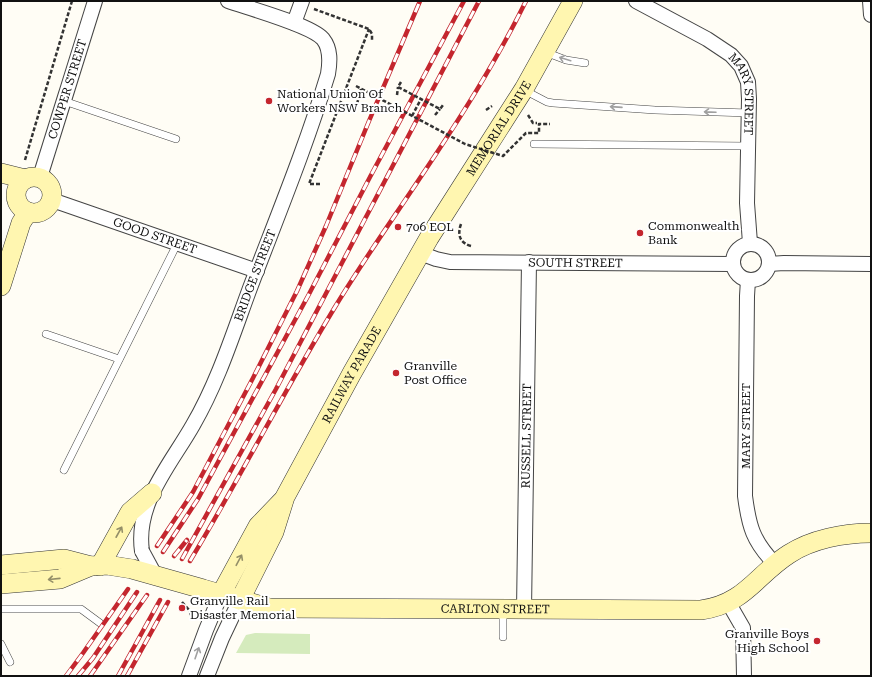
<svg xmlns="http://www.w3.org/2000/svg" width="872" height="677" font-family="'Roboto Serif',serif">
<rect width="100%" height="100%" fill="#fffdf5"/>
<polygon fill="#d5ebbd" points="255,633 310,634 310,654 236,653 246,635"/>
<g fill="none" stroke-linecap="round" stroke-linejoin="round">
<defs>
<g id="lane">
<polyline points="545,52 566,60 585,63"/>
<polyline points="524,90 547,102 553,103 655,110 749,113"/>
<polyline points="64,101 176,139"/>
<polyline points="534,144 748,146"/>
<polyline points="46,334 119,359"/>
<polyline points="64,470 177,244"/>
<polyline points="1,609 81,609 100,623"/>
<polyline points="503,637 503,610"/>
<polyline points="1,644 10,662"/>
</g>
<g id="street">
<path id="s1" d="M636,1L707,39L731,55L741,66L748,82L749,99L747,203L750,243"/>
<polyline points="870,1 871,15"/>
<polyline points="294,23 302,1"/>
<path id="s2" d="M40,177L95,1"/>
<path id="s3" d="M52,200L257,271"/>
<circle cx="751" cy="262" r="18"/>
<path id="s4" d="M420,253L436,259L450,262L733,264"/>
<polyline points="769,264 784,263 871,264"/>
<path d="M748,280L747,296L745,496C749,527 753,541 775,564"/>
<path id="s5" d="M142,551C135,503 171,464 193,425C218,382 233,334 250,288C277,217 306,147 328,74C330,62 331,49 323,39C311,25 248,8 228,1"/>
<polyline points="728,602 743,628 744,676"/>
<path id="s6" d="M524,610L529,262"/>
<polyline points="189,676 206,630 221,594"/>
<polyline points="207,676 222,638 240,600"/>
</g>
<g id="secondary">
<polyline points="1,173 25,179"/>
<circle cx="34" cy="195" r="18"/>
<polyline points="1,286 21,223 28,212"/>
<polyline points="1,565 64,559 91,566"/>
<polyline points="100,566 130,512 152,493"/>
<polyline points="1,584 60,579 91,566 107,565 132,569"/>
<path id="s7" d="M203,589L269,608L701,610C745,604 756,575 789,554C812,539 844,533 871,533"/>
<polyline points="221,594 258,526 282,501"/>
<path id="s8" d="M240,600L274,532L285,497L352,373L429,238L524,89L573,1"/>
</g>
</defs>
<use href="#lane" stroke="#444" stroke-width="8"/>
<use href="#street" stroke="#444" stroke-width="16"/>
<use href="#secondary" stroke="#333" stroke-width="20"/>
<g stroke="#333" stroke-width="2.5" stroke-dasharray="4 2" stroke-linecap="butt">
<polyline points="314,9 369,29 372,34 372,41"/>
<polyline points="397,95 398,87"/>
<polyline points="357,104 361,89"/>
<polyline points="486,110 492,106"/>
<polyline points="435,115 440,109"/>
<polyline points="528,115 533,123 537,123"/>
<polyline points="412,116 421,99"/>
<polyline points="25,160 72,1"/>
<polyline points="320,184 309,184 369,29"/>
<path d="M461,224C457,235 460,243 471,246"/>
<polyline points="190,611 192,622"/>
</g>
<use href="#lane" stroke="#fff" stroke-width="7"/>
<use href="#street" stroke="#fff" stroke-width="14"/>
<use href="#secondary" stroke="#fff6b0" stroke-width="19"/>
<defs>
<g id="rail">
<polyline points="157,546 193,492 253,378 297,291 326,226 369,121 420,1"/>
<polyline points="163,552 198,499 308,296 370,177 464,1"/>
<polyline points="174,556 187,540"/>
<polyline points="182,559 276,389 479,1"/>
<path d="M190,561C240,478 284,391 335,307C361,264 390,223 418,181C457,123 495,64 526,1"/>
<polyline points="66,676 83,653 128,589"/>
<polyline points="78,676 93,658 137,592"/>
<polyline points="90,676 147,595"/>
<polyline points="118,676 160,600"/>
<polyline points="127,676 168,602"/>
</g>
</defs>
<use href="#rail" stroke="#c4262e" stroke-width="4.5"/>
<use href="#rail" stroke="#fff" stroke-width="3" stroke-dasharray="9" stroke-linecap="butt"/>
<defs>
<polyline id="street-bridge" points="142,551 155,575"/>
<polyline id="secondary-bridge" points="132,569 203,589"/>
</defs>
<use href="#street-bridge" stroke="#444" stroke-width="16" stroke-linecap="butt"/>
<use href="#secondary-bridge" stroke="#333" stroke-width="20" stroke-linecap="butt"/>
<g stroke="#333" stroke-width="2.5" stroke-dasharray="4 2" stroke-linecap="butt">
<polyline points="401,82 398,87 440,109 443,105"/>
<polyline points="356,86 465,144 503,156 526,133 539,133 539,124 550,124"/>
<polyline points="182,602 190,611"/>
</g>
<use href="#street-bridge" stroke="#fff" stroke-width="14"/>
<use href="#secondary-bridge" stroke="#fff6b0" stroke-width="19"/>
</g>
<defs><path id="oneway-shaft" d="M-6 0H5M1.5-3L5.5 0L1.5 3" fill="none" stroke-width="1.6" stroke-linecap="round" stroke-linejoin="round"/></defs>
<g stroke="#a0a0a0">
<use href="#oneway-shaft" transform="translate(565 59) rotate(-163)"/>
<use href="#oneway-shaft" transform="translate(616 107) rotate(-176)"/>
<use href="#oneway-shaft" transform="translate(710 112) rotate(-178)"/>
<use href="#oneway-shaft" transform="translate(197 653) rotate(-71)"/>
</g>
<g stroke="#948f68">
<use href="#oneway-shaft" transform="translate(119 532) rotate(-61)"/>
<use href="#oneway-shaft" transform="translate(239 560) rotate(-62)"/>
<use href="#oneway-shaft" transform="translate(54 579) rotate(174)"/>
</g>
<g fill="#c4262e" stroke="#fff" stroke-width="1.5">
<circle cx="269" cy="101" r="4"/>
<circle cx="398" cy="227" r="4"/>
<circle cx="640" cy="233" r="4"/>
<circle cx="396" cy="373" r="4"/>
<circle cx="182" cy="608" r="4"/>
<circle cx="817" cy="641" r="4"/>
</g>
<g text-anchor="middle" stroke-width="4" stroke-linejoin="round" paint-order="stroke">
<g font-size="12" fill="#111" stroke="#fff">
<text dy="4" stroke="none"><textPath href="#s2" startOffset="92">COWPER STREET</textPath></text>
<text dy="4" stroke="none"><textPath href="#s1" startOffset="152">MARY STREET</textPath></text>
<text dy="4" stroke="none"><textPath href="#s8" startOffset="539">MEMORIAL DRIVE</textPath></text>
<text dy="4" stroke="none"><textPath href="#s3" startOffset="109">GOOD STREET</textPath></text>
<text dy="4" stroke="none"><textPath href="#s4" startOffset="157">SOUTH STREET</textPath></text>
<text dy="4" stroke="none"><textPath href="#s5" startOffset="301">BRIDGE STREET</textPath></text>
<text dy="4" stroke="none"><textPath href="#s8" startOffset="252">RAILWAY PARADE</textPath></text>
<text transform="translate(746 426) rotate(-90)" y="4">MARY STREET</text>
<text dy="4" stroke="none"><textPath href="#s6" startOffset="174">RUSSELL STREET</textPath></text>
<text dy="4" stroke="none"><textPath href="#s7" startOffset="295">CARLTON STREET</textPath></text>
</g>
<g font-size="12" fill="#111" stroke="#fff" text-anchor="start">
<text x="277" y="98">National Union Of<tspan x="277" dy="14">Workers NSW Branch</tspan></text>
<text x="648" y="230">Commonwealth<tspan x="648" dy="14">Bank</tspan></text>
<text x="406" y="231">706 EOL</text>
<text x="404" y="370">Granville<tspan x="404" dy="14">Post Office</tspan></text>
<text x="190" y="605">Granville Rail<tspan x="190" dy="14">Disaster Memorial</tspan></text>
<text x="809" y="638" text-anchor="end">Granville Boys<tspan x="809" dy="14">High School</tspan></text>
</g>
</g>
<rect width="872" height="677" fill="none" stroke="#111111" stroke-width="4"/>
</svg>
